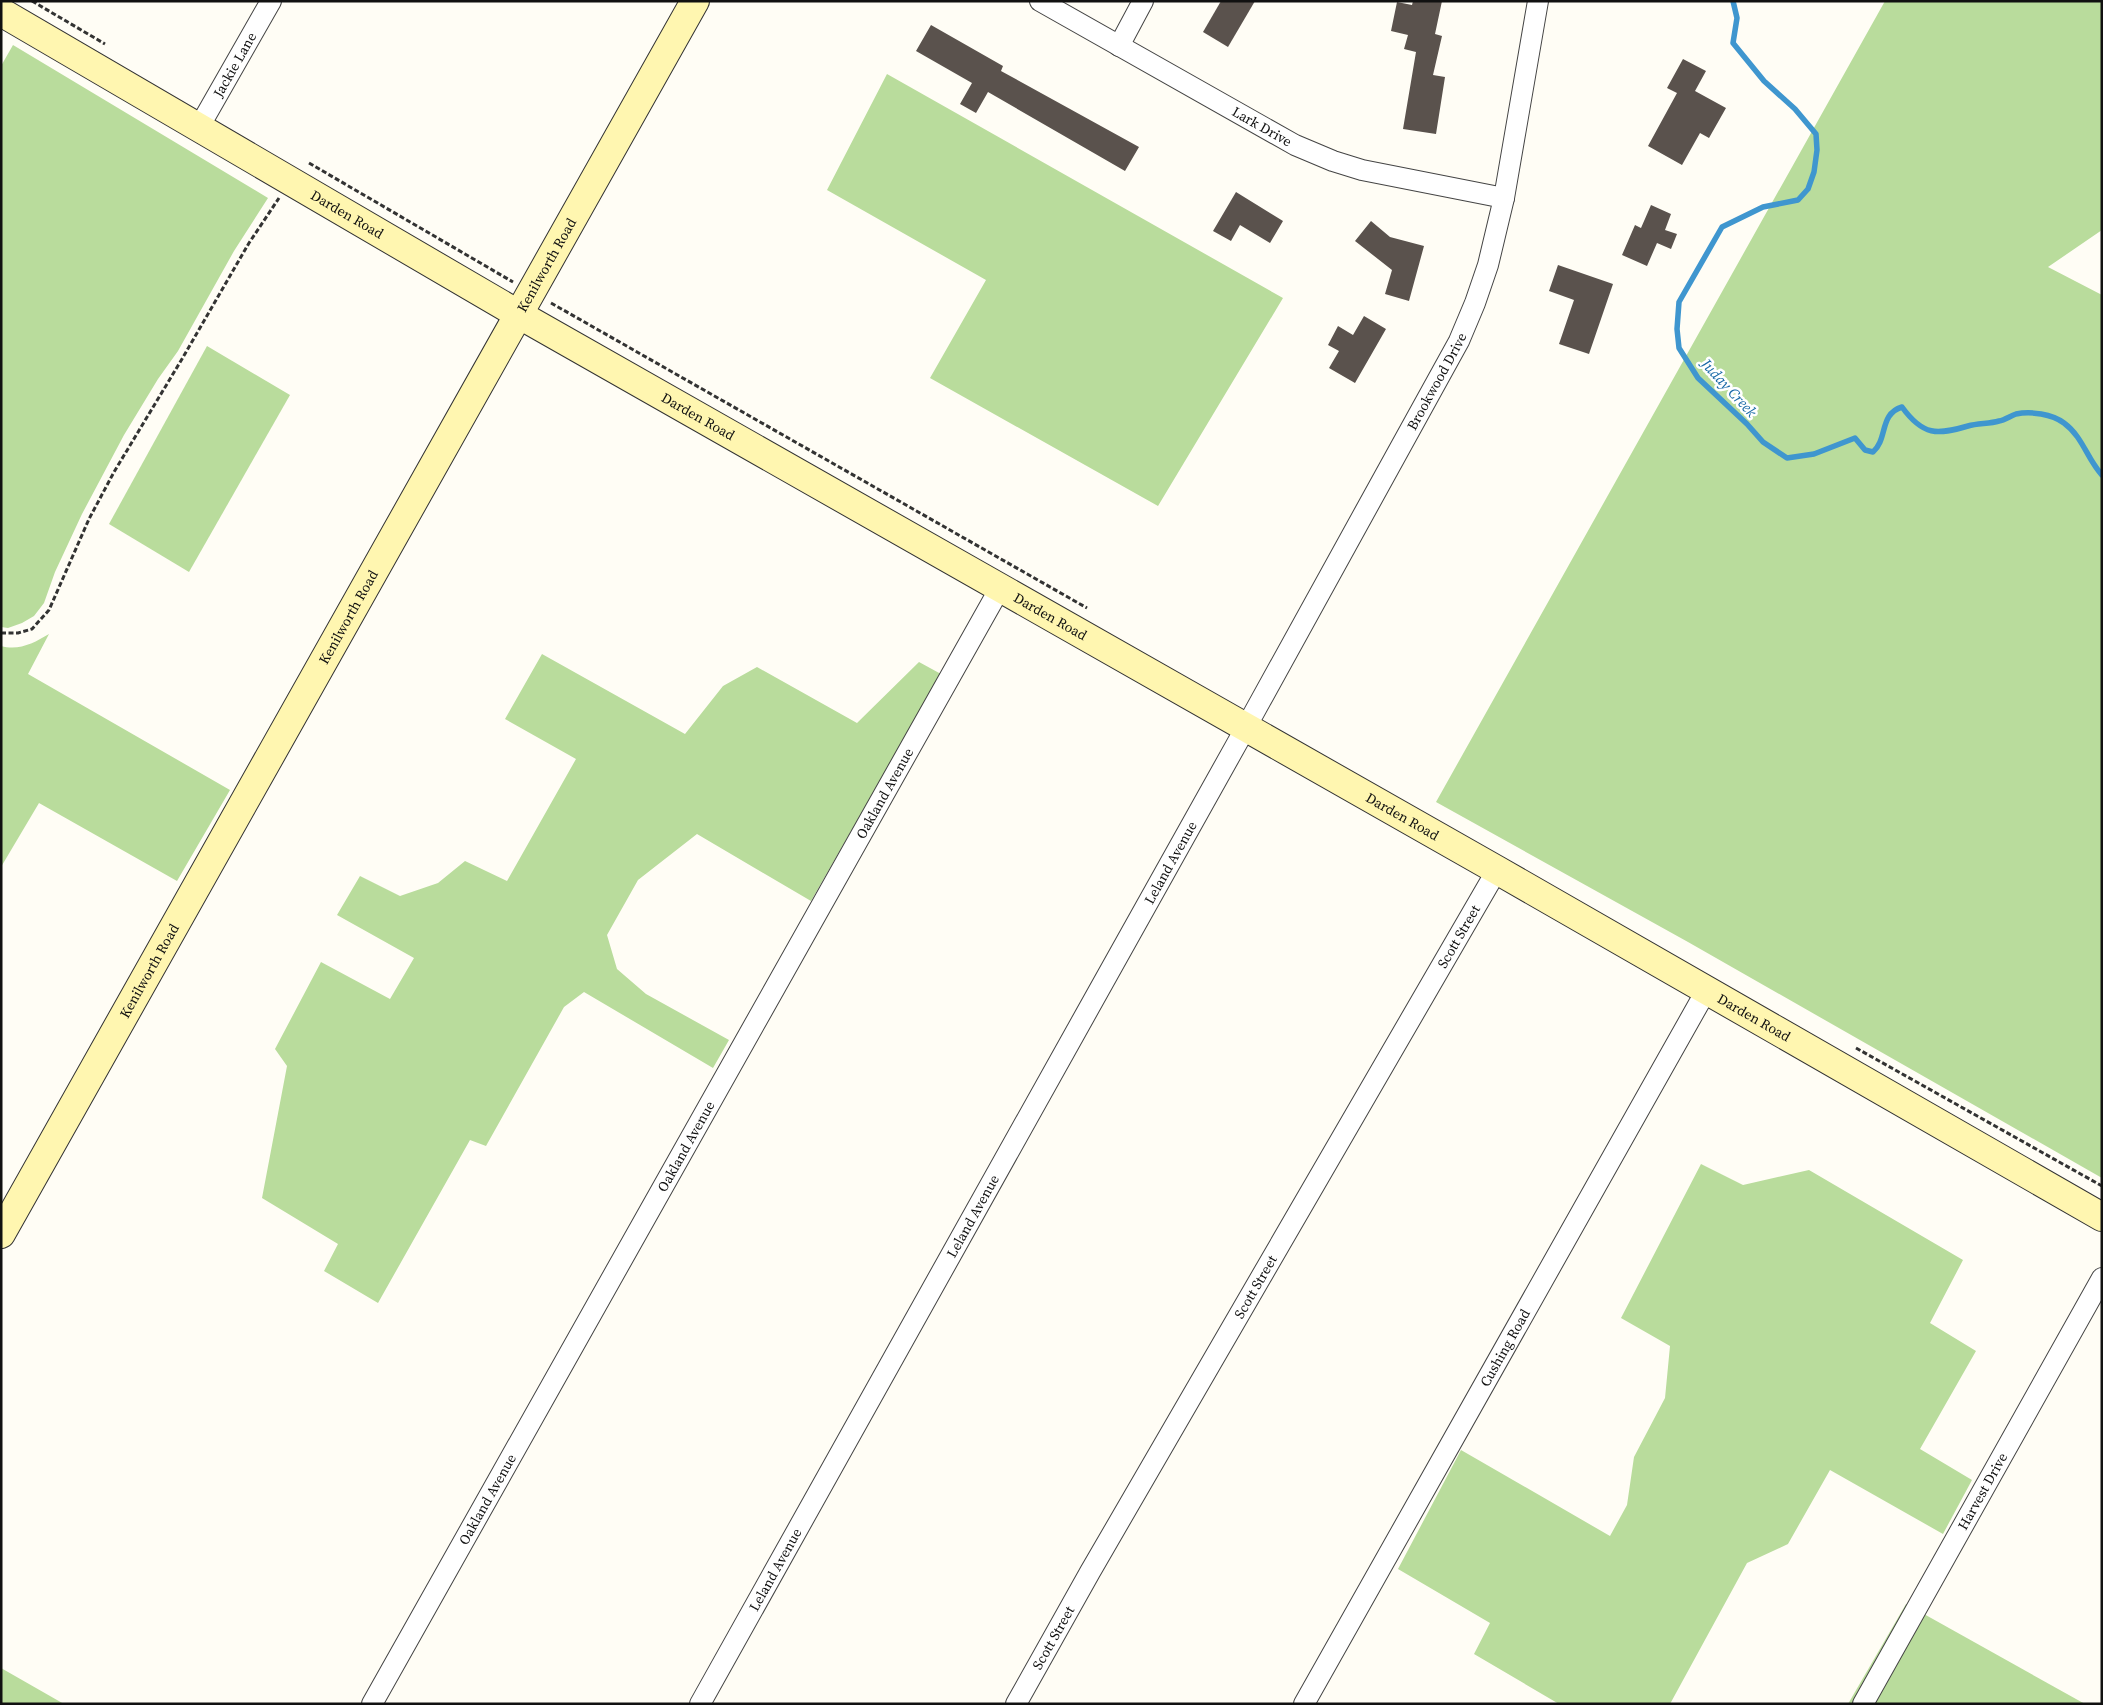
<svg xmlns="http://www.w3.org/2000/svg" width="2103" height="1705" font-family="'Source Serif 4',serif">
<rect width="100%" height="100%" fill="#fffdf5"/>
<g fill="#b9dc9c">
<polygon points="1885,1 2102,1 2102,230 2048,267 2102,295 2102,1178 1688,942 1436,802"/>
<polygon points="13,45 268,198 234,251 178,351 158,379 124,435 82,514 55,572 44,603 34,616 22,623 8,628 1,627 1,66"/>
<polygon points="887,74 1283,298 1158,506 930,378 986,280 827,190"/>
<polygon points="207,346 290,395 189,572 109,524"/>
<path d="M49,634L28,674L230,790L177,881L39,803L1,867V646C19,651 34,643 49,634Z"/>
<polygon points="542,654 685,734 723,686 757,667 857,723 919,662 941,674 811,901 697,834 638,880 607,935 617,969 646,994 729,1040 713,1068 584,992 564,1007 486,1146 470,1140 378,1303 324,1271 338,1244 262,1198 287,1066 275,1049 321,962 390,999 414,958 337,915 360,876 400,896 438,883 465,861 507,881 576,759 505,719"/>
<polygon points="1701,1164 1743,1185 1809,1170 1963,1260 1930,1323 1976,1351 1920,1449 1972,1480 1943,1534 1830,1470 1788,1544 1747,1563 1670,1704 1559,1704 1474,1654 1490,1623 1398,1569 1461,1450 1610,1536 1627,1505 1634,1457 1665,1398 1670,1346 1621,1318"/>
<polygon points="1906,1604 2085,1704 1848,1704"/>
<polygon points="1,1668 64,1704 1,1704"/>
</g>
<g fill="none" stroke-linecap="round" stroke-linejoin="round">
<path stroke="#3f96cf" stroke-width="5.5" d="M1733,1L1737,18L1733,43L1764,81L1795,109L1816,134L1817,150L1814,172L1808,189L1798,200L1763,207L1722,227L1679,302L1677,329L1679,348L1698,378L1747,424L1763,442L1787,458L1814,454L1855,438L1865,450L1873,452C1888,439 1879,414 1902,407C1923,436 1937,435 1968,426C1978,423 1989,424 1999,421C2005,420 2010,416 2016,414C2031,411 2052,414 2064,423C2083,437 2087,459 2102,475"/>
</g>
<g fill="#5a524d">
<polygon points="1221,1 1255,1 1228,47 1203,32"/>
<polygon points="1413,1 1442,1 1435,34 1442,36 1433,75 1445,77 1436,134 1403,129 1416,52 1404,49 1408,35 1391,31 1397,2 1412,5"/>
<polygon points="931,25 1003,66 1001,71 1139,147 1125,171 988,92 976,113 960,104 972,83 916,51"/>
<polygon points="1683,59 1706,71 1695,91 1726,108 1709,138 1700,133 1682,165 1648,146 1677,93 1667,88"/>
<polygon points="1236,192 1283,221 1270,243 1240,225 1231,241 1213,231"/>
<polygon points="1651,205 1671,214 1665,230 1677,234 1671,249 1657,243 1647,266 1622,255 1635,225 1641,228"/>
<polygon points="1371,221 1390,237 1424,246 1409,301 1385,294 1392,270 1355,241"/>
<polygon points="1558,265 1613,284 1589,354 1559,344 1574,300 1549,291"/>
<polygon points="1364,316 1386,329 1355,383 1329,368 1339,351 1328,345 1338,326 1353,335"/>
</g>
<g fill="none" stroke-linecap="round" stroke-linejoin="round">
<defs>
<g id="street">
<path id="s1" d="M1040,1L1295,145L1333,161L1362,170L1504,198"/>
<polyline points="1119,46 1143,1"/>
<path id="s2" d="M198,129L271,1"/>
<path id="s3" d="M372,1704L1000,588"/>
<path id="s4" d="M700,1704L1245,729L1459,341L1475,303L1488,265L1504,198L1538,1"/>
<path id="s5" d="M1016,1704L1090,1572L1497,870"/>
<path id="s6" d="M1304,1704L1706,991"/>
<path id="s7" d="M1863,1704L2102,1278"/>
</g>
<g id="secondary">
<path id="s8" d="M1,12L518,314L1497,870L2102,1217"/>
<path id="s9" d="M1,1234L695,1"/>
</g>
</defs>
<use href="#street" stroke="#444" stroke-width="22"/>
<use href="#secondary" stroke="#333" stroke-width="30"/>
<g stroke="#333" stroke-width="3" stroke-dasharray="5 2.5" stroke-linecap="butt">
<polyline points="32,1 105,44"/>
<polyline points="309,163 513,282"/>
<polyline points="551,303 1087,608"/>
<polyline points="1,633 18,633 32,629 49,610 89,519 114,472 182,359 249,243 279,198"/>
<polyline points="1856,1048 2102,1186"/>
</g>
<use href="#street" stroke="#fff" stroke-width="20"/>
<use href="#secondary" stroke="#fff6b0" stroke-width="28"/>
</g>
<g text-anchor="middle" stroke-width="5" stroke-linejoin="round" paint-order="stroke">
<g font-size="14" fill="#111" stroke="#fff">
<text dy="5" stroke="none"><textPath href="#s2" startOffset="74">Jackie Lane</textPath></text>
<text dy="5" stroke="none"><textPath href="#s1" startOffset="255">Lark Drive</textPath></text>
<text dy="5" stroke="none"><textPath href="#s8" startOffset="401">Darden Road</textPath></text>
<text dy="5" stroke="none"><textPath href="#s9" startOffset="1112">Kenilworth Road</textPath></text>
<text dy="5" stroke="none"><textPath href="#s4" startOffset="1514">Brookwood Drive</textPath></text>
<text dy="5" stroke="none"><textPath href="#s8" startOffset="806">Darden Road</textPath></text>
<text dy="5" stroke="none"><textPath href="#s9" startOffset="708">Kenilworth Road</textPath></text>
<text dy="5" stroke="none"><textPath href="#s8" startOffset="1211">Darden Road</textPath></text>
<text dy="5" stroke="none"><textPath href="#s3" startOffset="1045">Oakland Avenue</textPath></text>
<text dy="5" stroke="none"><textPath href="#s8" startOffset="1616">Darden Road</textPath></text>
<text dy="5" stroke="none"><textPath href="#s4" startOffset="964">Leland Avenue</textPath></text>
<text dy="5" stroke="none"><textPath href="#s5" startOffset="886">Scott Street</textPath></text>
<text dy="5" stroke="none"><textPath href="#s9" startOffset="302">Kenilworth Road</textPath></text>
<text dy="5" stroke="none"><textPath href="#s8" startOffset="2021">Darden Road</textPath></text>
<text dy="5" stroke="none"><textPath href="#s3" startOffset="640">Oakland Avenue</textPath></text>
<text dy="5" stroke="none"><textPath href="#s4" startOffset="559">Leland Avenue</textPath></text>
<text dy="5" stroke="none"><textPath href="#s5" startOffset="481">Scott Street</textPath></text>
<text dy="5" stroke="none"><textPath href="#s6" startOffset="409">Cushing Road</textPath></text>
<text dy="5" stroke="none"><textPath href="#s7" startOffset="244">Harvest Drive</textPath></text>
<text dy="5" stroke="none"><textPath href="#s3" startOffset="235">Oakland Avenue</textPath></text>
<text dy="5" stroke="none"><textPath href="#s4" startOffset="154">Leland Avenue</textPath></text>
<text dy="5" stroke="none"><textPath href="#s5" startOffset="76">Scott Street</textPath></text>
</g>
<g font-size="15" font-style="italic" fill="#1768a6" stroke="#fff">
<text transform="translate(1729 388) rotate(47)" y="5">Juday Creek</text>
</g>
</g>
<rect width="2103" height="1705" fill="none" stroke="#111111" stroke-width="5"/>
</svg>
